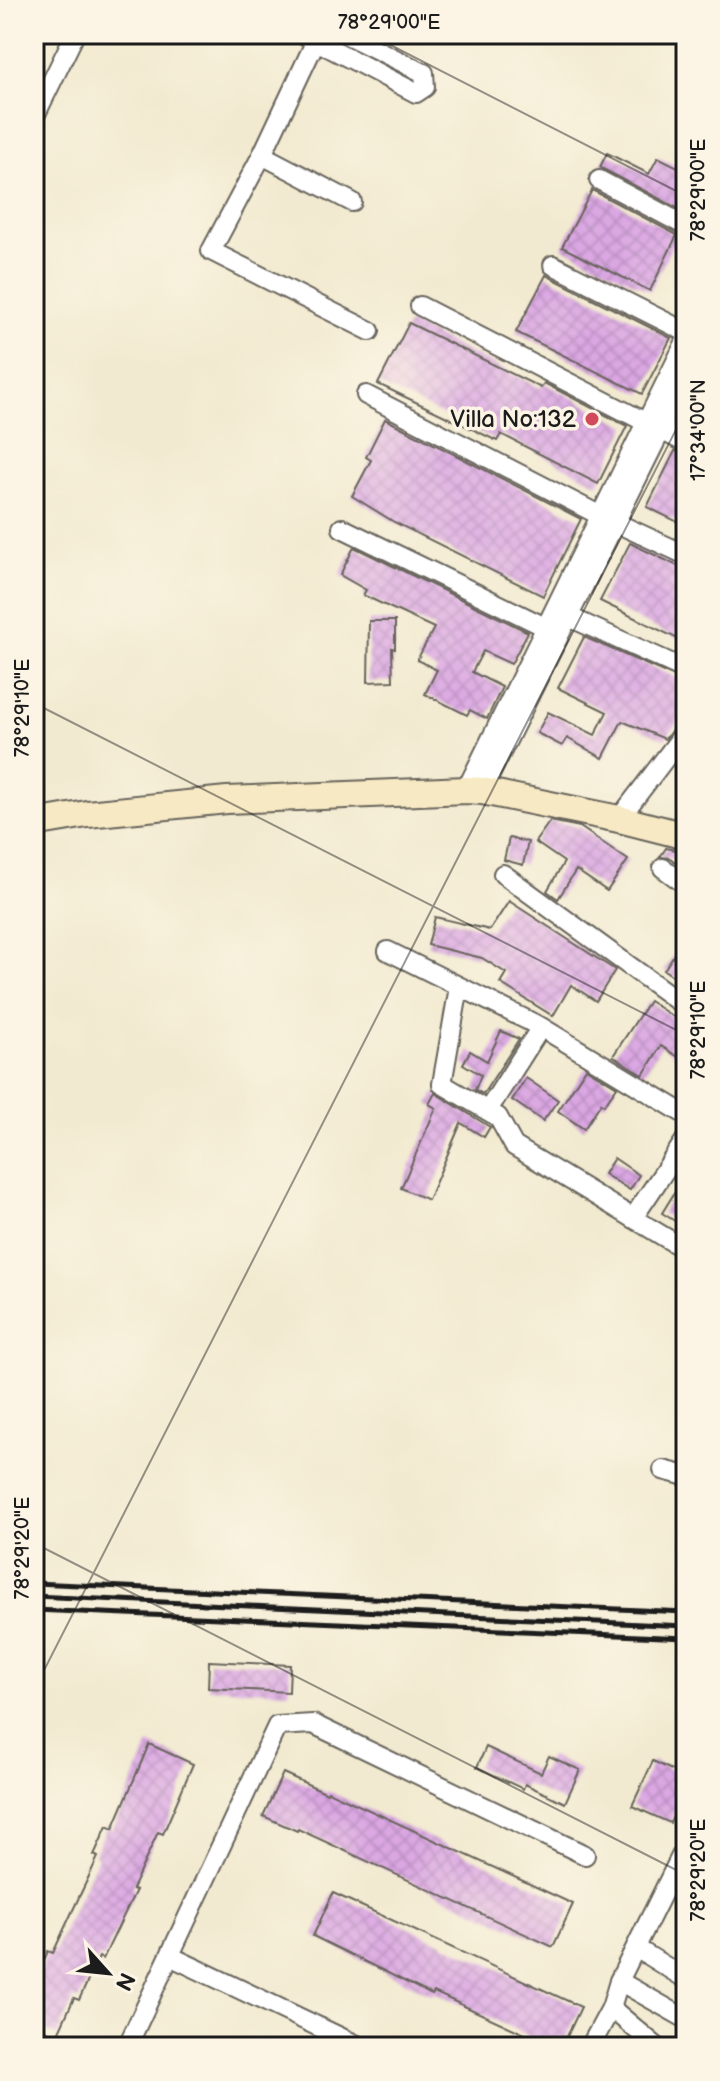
<svg xmlns="http://www.w3.org/2000/svg" width="720" height="2081" font-family="'Balsamiq Sans',sans-serif">
<defs>
<pattern id="building-cross-hatch" width="8" height="8" patternUnits="userSpaceOnUse" patternTransform="scale(2)"><rect width="8" height="8" fill="#dba7e3"/><path d="M0 0l8 8M0 8l8-8" fill="none" stroke="#bb8fc2"/></pattern>
</defs>
<rect width="100%" height="100%" fill="#fcf5e5"/>
<filter id="ink" filterUnits="userSpaceOnUse"><feTurbulence type="fractalNoise" baseFrequency=".0125" numOctaves="2"/><feDisplacementMap in="SourceGraphic" scale="16" xChannelSelector="R" yChannelSelector="G"/><feConvolveMatrix kernelMatrix="1 2 1 2 8 2 1 2 1" color-interpolation-filters="sRGB"/></filter>
<filter id="wash" filterUnits="userSpaceOnUse"><feTurbulence type="fractalNoise" baseFrequency=".006" numOctaves="4" result="noise"/><feDisplacementMap in="SourceGraphic" scale="32" xChannelSelector="R" yChannelSelector="G"/><feGaussianBlur stdDeviation="1.8" result="paint"/><feColorMatrix in="noise" values="0 0 0 0 0 0 0 0 0 0 0 0 0 0 0 0 0 1.4 0 .05"/><feComposite in="paint" operator="in"/></filter>
<g filter="url(#wash)">
<rect width="100%" height="100%" fill="#f2ead0"/>
<g id="blocks">
<g fill="url(#building-cross-hatch)">
<polygon points="607,153 649,174 658,157 686,171 686,195 679,209 603,169 600,167"/>
<polygon points="592,190 677,235 650,291 562,247"/>
<polygon points="546,275 671,338 642,394 516,332"/>
<polygon points="409,323 541,388 544,383 627,426 598,484 501,434 497,441 378,384"/>
<polygon points="385,419 581,519 543,596 394,522 352,496 371,460 366,457"/>
<polygon points="675,451 686,455 686,475 679,487 686,491 686,526 647,507"/>
<polygon points="630,543 686,570 686,595 681,605 686,608 686,643 600,601"/>
<polygon points="354,547 528,632 511,664 483,651 472,672 502,687 487,719 470,710 467,715 425,694 437,670 417,660 434,628 363,595 366,590 340,575"/>
<polygon points="369,621 395,621 395,649 392,648 393,681 368,682"/>
<polygon points="584,637 686,682 686,719 677,723 665,739 622,721 603,758 567,738 562,746 537,733 548,712 595,735 607,712 558,688"/>
<polygon points="550,821 580,827 628,860 607,891 576,870 558,899 547,891 564,862 535,842"/>
<polygon points="509,838 528,842 523,865 504,860"/>
<polygon points="666,848 686,852 686,870 670,858 660,857"/>
<polygon points="509,901 615,970 596,1001 571,985 553,1016 500,983 506,973 482,958 428,945 435,917 490,930"/>
<polygon points="686,936 686,985 664,970"/>
<polygon points="649,1001 686,1025 686,1062 661,1046 643,1075 613,1056"/>
<polygon points="501,1031 519,1039 483,1094 475,1090 481,1075 463,1064 470,1051 487,1061"/>
<polygon points="586,1068 617,1087 604,1105 601,1103 584,1129 558,1111"/>
<polygon points="526,1078 558,1100 543,1121 512,1100"/>
<polygon points="435,1093 490,1127 484,1137 461,1123 428,1200 401,1188 436,1108 429,1104"/>
<polygon points="614,1158 639,1175 630,1190 604,1174"/>
<polygon points="686,1174 686,1228 662,1213"/>
<polygon points="209,1661 290,1665 289,1692 208,1688"/>
<polygon points="149,1744 193,1764 163,1834 158,1832 132,1889 136,1890 103,1959 99,1957 79,2000 74,1998 57,2036 34,2025 34,1983 48,1951 53,1953 73,1910 98,1857 94,1855 107,1826 113,1829"/>
<polygon points="486,1747 541,1773 549,1756 580,1770 565,1803 525,1784 523,1789 477,1767"/>
<polygon points="653,1761 686,1777 686,1788 670,1823 632,1806"/>
<polygon points="283,1773 327,1793 328,1791 573,1904 553,1947 298,1829 297,1831 263,1816"/>
<polygon points="333,1893 581,2007 562,2047 544,2047 526,2038 527,2035 434,1992 432,1995 313,1936"/>
</g>
</g>
</g>
<g filter="url(#ink)">
<use href="#blocks" fill-opacity="0" stroke="#67645b" stroke-width="2"/>
<g fill="none" stroke-linecap="round" stroke-linejoin="round">
<defs>
<g id="street">
<polyline points="303,34 416,93 425,87 424,73 345,34"/>
<polyline points="319,34 262,155 211,251 370,331"/>
<polyline points="34,118 75,34"/>
<polyline points="262,155 352,202"/>
<polyline points="599,180 686,226"/>
<polyline points="553,265 686,332"/>
<polyline points="420,306 686,443"/>
<polyline points="366,395 599,515 686,555"/>
<polyline points="342,528 545,627"/>
<polyline points="567,616 686,670"/>
<polyline points="466,790 686,341"/>
<polyline points="482,791 686,380"/>
<polyline points="619,819 686,731"/>
<polyline points="663,868 686,885"/>
<polyline points="503,874 686,1007"/>
<polyline points="388,951 541,1027 686,1115"/>
<polyline points="459,987 442,1084 498,1117 514,1146 686,1250"/>
<polyline points="488,1110 541,1027"/>
<polyline points="633,1218 686,1139"/>
<polyline points="663,1470 686,1476"/>
<polyline points="636,1948 686,1979"/>
<polyline points="170,1956 361,2047"/>
<polyline points="619,1981 686,2019"/>
<polyline points="611,2008 657,2047"/>
<polyline points="127,2047 277,1726 313,1724 585,1855"/>
<polyline points="590,2047 611,2008 619,1981 686,1846"/>
</g>
<polyline id="secondary" points="34,823 87,814 227,800 466,790 482,791 619,819 686,836"/>
</defs>
<use href="#street" stroke="#67645b" stroke-width="22"/>
<use href="#secondary" stroke="#67645b" stroke-width="30"/>
<use href="#street" stroke="#fff" stroke-width="18"/>
<use href="#secondary" stroke="#f7e9c3" stroke-width="26"/>
<g stroke="#1c1c1c" stroke-width="5">
<polyline points="34,1583 686,1612"/>
<polyline points="34,1596 686,1626"/>
<polyline points="34,1610 686,1638"/>
</g>
</g>
</g>
<path fill="none" stroke="#1c1c1c" stroke-width="2" stroke-opacity="0.45" d="M369,34L686,196M34,703L686,1035M34,1543L686,1875M34,1690L686,410"/>
<circle fill="#d1495b" stroke="#fcf5e5" stroke-width="3" cx="592" cy="419" r="8"/>
<g text-anchor="middle" stroke-width="7" stroke-linejoin="round" paint-order="stroke">
<g font-size="24" fill="#1c1c1c" stroke="#fcf5e5" text-anchor="end">
<text x="576" y="427">Villa No:132</text>
</g>
</g>
<rect width="720" height="2081" fill="none" stroke="#fcf5e5" stroke-width="88"/>
<g transform="translate(108 1973) rotate(117)" stroke="#fcf5e5" stroke-width="6" paint-order="stroke">
<path d="M0-6L14 30L0 20L-14 30Z" fill="#1c1c1c"/>
<text y="-12" font-size="22" font-weight="bold" text-anchor="middle" fill="#1c1c1c">N</text>
</g>
<rect x="44" y="44" width="632" height="1993" fill="none" stroke="#1c1c1c" stroke-width="3"/>
<g font-size="20" text-anchor="middle" fill="#1c1c1c">
<text x="389" y="29">78°29'00"E</text>
<text transform="translate(698 190) rotate(-90)" y="7">78°29'00"E</text>
<text transform="translate(698 430) rotate(-90)" y="7">17°34'00"N</text>
<text transform="translate(22 708) rotate(-90)" y="7">78°29'10"E</text>
<text transform="translate(698 1030) rotate(-90)" y="7">78°29'10"E</text>
<text transform="translate(22 1548) rotate(-90)" y="7">78°29'20"E</text>
<text transform="translate(698 1870) rotate(-90)" y="7">78°29'20"E</text>
</g>
</svg>
